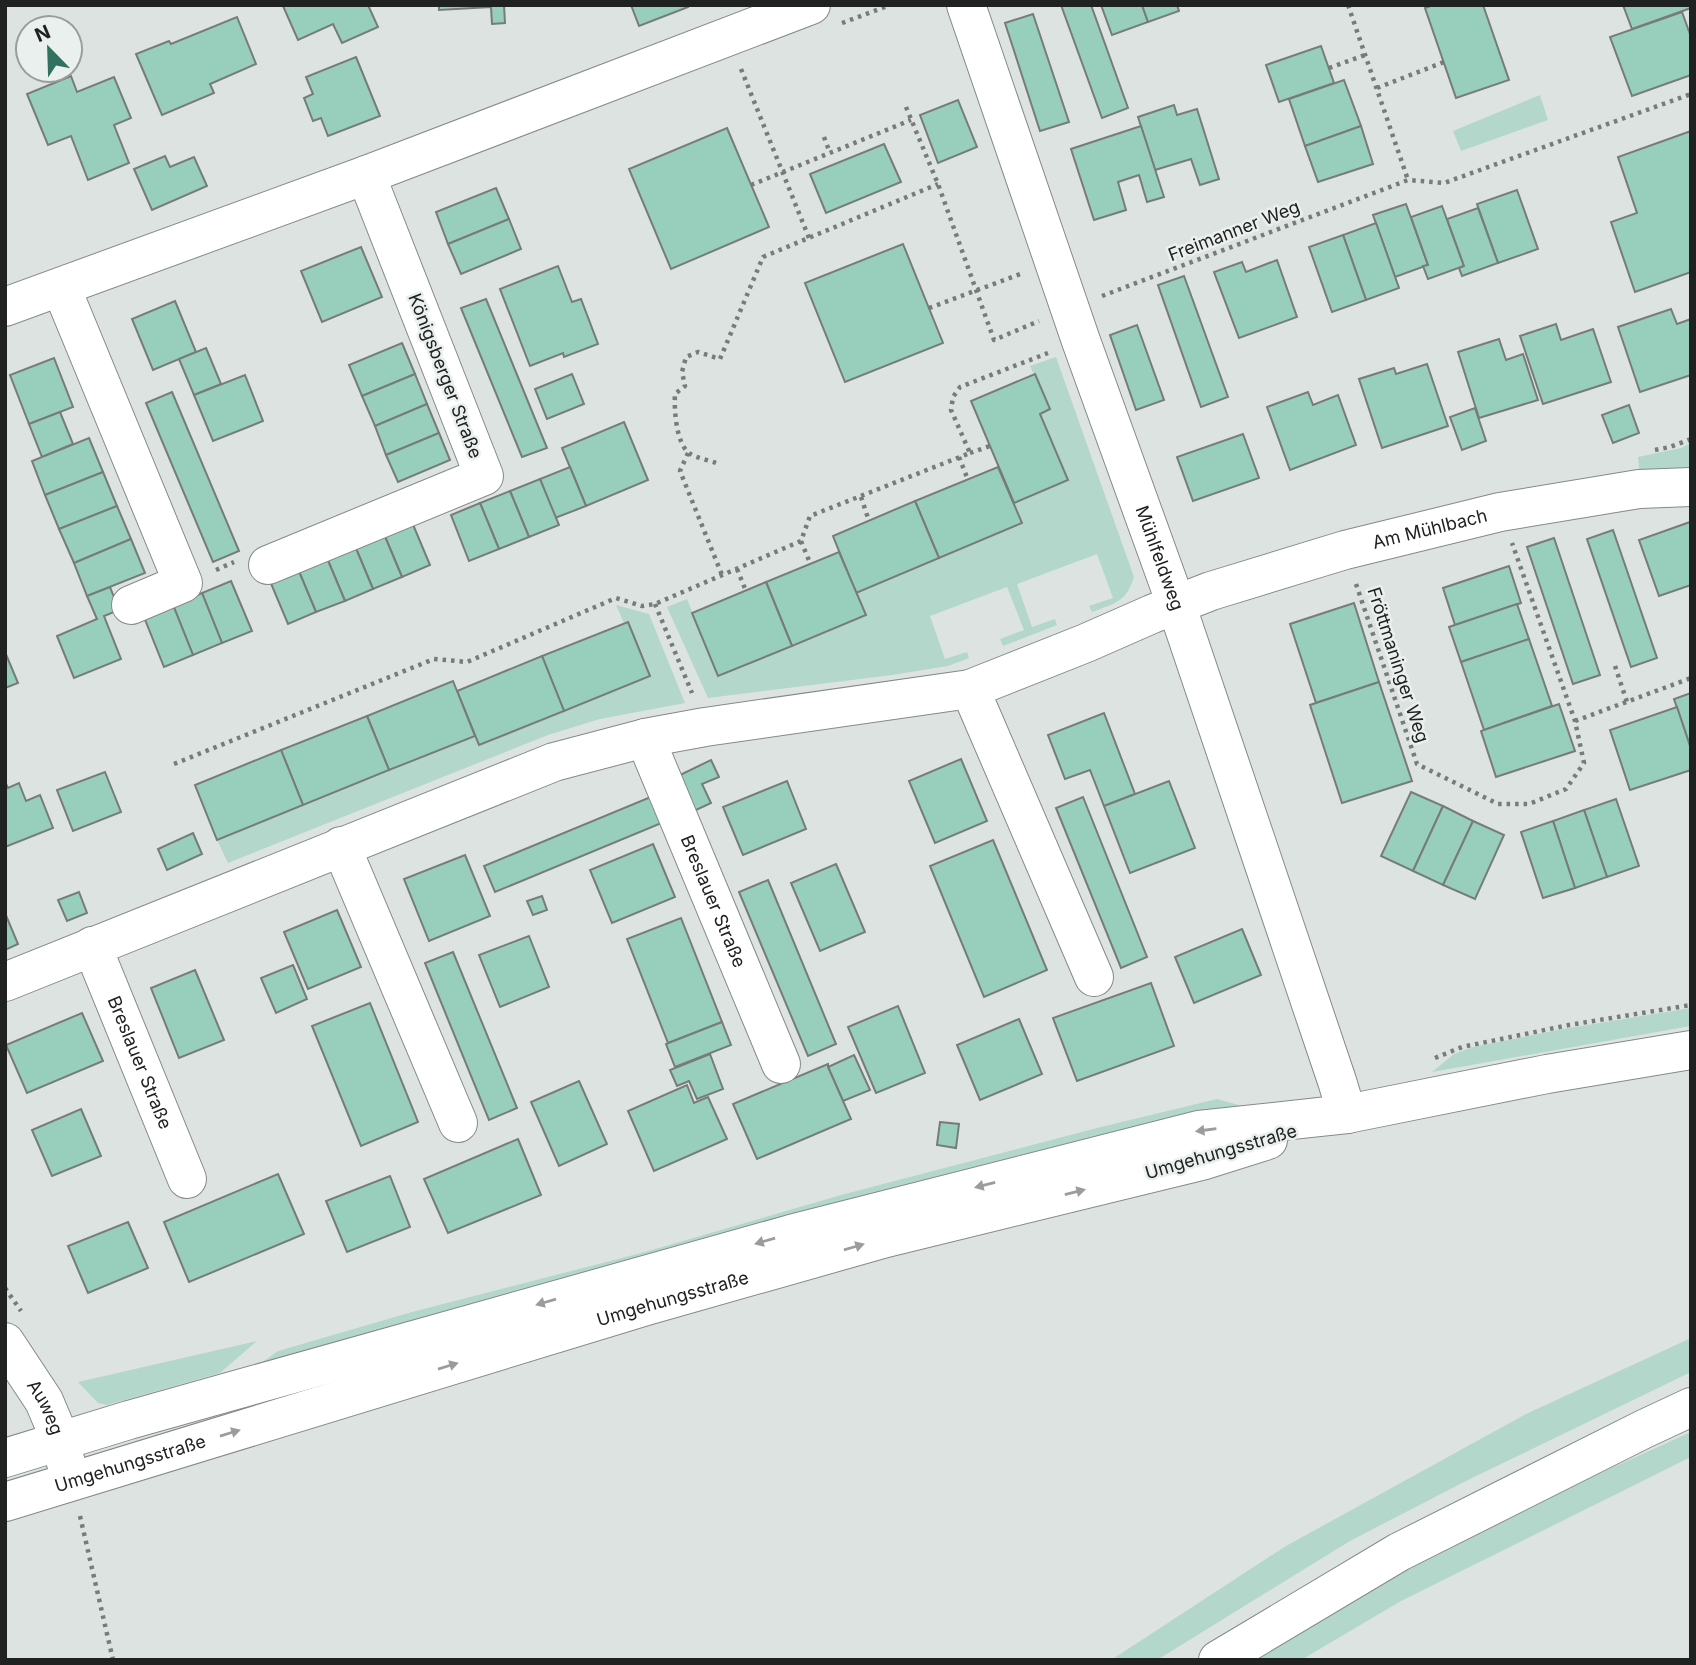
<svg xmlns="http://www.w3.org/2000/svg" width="1696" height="1665" font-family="Inter,sans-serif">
<rect width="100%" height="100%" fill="#dde3e1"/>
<g fill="#b4d7cb">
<polygon points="1540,95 1548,120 1461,151 1453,131"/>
<path d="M1056,357L1134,577C1126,602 1116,603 1092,612L1089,606L1113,598L1097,554L1017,584L1032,627L1055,619L1057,625L1003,646L1000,639L1024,630L1007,587L930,616L945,659L967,652L969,658L948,666L892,675L708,698L667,607L687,599L719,676L865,615L856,593L1022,523L1014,503L1067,480L1040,414L1050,409L1030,366Z"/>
<polygon points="1691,443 1691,473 1640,477 1638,457 1681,448"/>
<polygon points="616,605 649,614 685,703 600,719 548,735 228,863 217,840 475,736 479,745 649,676 628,622 624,623"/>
<polygon points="1691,1008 1691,1026 1432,1072 1454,1054 1473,1047 1563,1029"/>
<polygon points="1217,1099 1249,1108 233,1383 278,1351 412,1312 645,1252 841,1195 1097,1128"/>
<polygon points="1691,1338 1691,1372 1466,1481 1350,1541 1157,1660 1111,1660 1286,1546 1526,1414"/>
<polygon points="257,1341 220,1373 107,1405 98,1403 78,1382"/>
<path d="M1691,1432V1457L1401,1601L1301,1660H1252C1321,1619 1390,1579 1460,1541C1535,1502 1613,1467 1691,1432Z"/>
</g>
<g fill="#97cfbc" stroke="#777c7a" stroke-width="2">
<polygon points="285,5 368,5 378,27 342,43 333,24 298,40 283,6"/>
<polygon points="439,5 504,5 505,23 492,24 491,7 439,10"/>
<polygon points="631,5 688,5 688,7 639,26"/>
<polygon points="1061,5 1091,5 1128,108 1102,118"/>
<polygon points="1101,5 1142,5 1148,22 1112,35"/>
<polygon points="1142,5 1177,5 1179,11 1148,22"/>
<polygon points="1433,5 1483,5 1509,80 1456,98 1425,8"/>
<polygon points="1623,5 1691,5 1691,8 1632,29"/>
<polygon points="1682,12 1691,37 1691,75 1632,96 1610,37"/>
<polygon points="1033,14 1069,122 1040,131 1005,23"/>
<polygon points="237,17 256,64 210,84 214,93 162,115 136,54 169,41 171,44"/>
<polygon points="1321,46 1334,83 1279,102 1266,65"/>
<polygon points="356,57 380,116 328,136 321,118 313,121 304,98 313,94 306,77"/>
<polygon points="71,76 77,92 114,77 131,118 114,125 129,163 88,180 71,136 48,145 27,94"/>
<polygon points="1344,80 1361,126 1305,146 1289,99"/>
<polygon points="958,100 977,147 938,163 920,115"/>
<polygon points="1174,105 1177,115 1197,109 1219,179 1200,185 1191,159 1155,170 1138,117"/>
<polygon points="1141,126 1164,197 1147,202 1139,175 1118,182 1126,210 1094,220 1071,149"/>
<polygon points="1361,126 1373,164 1318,182 1305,146"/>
<polygon points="727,128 769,227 671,269 629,169"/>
<polygon points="1691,131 1691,272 1635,292 1611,222 1637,213 1618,157"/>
<polygon points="884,144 901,182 826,213 810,174"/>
<polygon points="165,156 170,167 194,157 207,186 152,210 134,169"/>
<polygon points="496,188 509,219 448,244 436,212"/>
<polygon points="1517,190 1538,249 1498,263 1477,204"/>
<polygon points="1406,204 1428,265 1395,277 1373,215"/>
<polygon points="1442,206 1464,266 1428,279 1423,266 1428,265 1411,217"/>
<polygon points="1478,208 1498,263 1462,276 1459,268 1464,266 1447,219"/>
<polygon points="509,219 521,249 461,274 448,244"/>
<polygon points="1376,223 1399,288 1366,300 1343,235"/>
<polygon points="1343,235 1366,300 1332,312 1309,247"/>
<polygon points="903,244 943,343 845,382 805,283"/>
<polygon points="361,247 382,297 322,322 301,271"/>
<polygon points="1277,260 1297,317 1239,338 1214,272 1242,262 1246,272"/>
<polygon points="558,266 572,302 581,299 598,344 564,357 563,353 530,366 500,289"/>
<polygon points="1184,276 1228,397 1201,407 1158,285"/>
<polygon points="486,299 547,448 522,457 461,308"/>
<polygon points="175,301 196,352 153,370 132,319"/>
<polygon points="1671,309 1677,324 1691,319 1691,375 1640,392 1618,327"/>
<polygon points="1556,324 1561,340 1593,329 1611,382 1543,404 1520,336"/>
<polygon points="1137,325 1164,400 1136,410 1110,335"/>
<polygon points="1499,339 1506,360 1523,354 1538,400 1479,418 1458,352"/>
<polygon points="402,343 415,374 362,396 349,365"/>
<polygon points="206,348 221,384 194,395 179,359"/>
<polygon points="54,358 73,407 29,424 10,375"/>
<polygon points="1427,364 1448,426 1382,448 1359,379 1394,368 1396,374"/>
<polygon points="415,374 427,404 375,426 362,396"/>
<polygon points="572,374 584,404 547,419 535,389"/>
<polygon points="1035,374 1050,409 1040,414 1068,480 1014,503 971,401"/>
<polygon points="245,375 263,421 213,441 194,395"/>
<polygon points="172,392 239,551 213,562 146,403"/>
<polygon points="1308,392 1313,405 1338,395 1356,445 1290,470 1267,407"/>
<polygon points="427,404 439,433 386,455 375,426"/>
<polygon points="1629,405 1639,433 1613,443 1602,415"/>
<polygon points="1475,408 1486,441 1462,450 1450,417"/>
<polygon points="60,412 73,444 42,457 29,424"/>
<polygon points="624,422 648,480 586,506 562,448"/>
<polygon points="439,433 450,460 398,482 386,455"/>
<polygon points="1243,434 1259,478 1193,501 1177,457"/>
<polygon points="89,438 103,472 45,495 32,461"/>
<polygon points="570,467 586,506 555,518 540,479"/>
<polygon points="998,467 1022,523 939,558 915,501"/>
<polygon points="103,472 117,506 59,529 45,495"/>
<polygon points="540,479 559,525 529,537 510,491"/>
<polygon points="510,491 529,537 499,549 480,503"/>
<polygon points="915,501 939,558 856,593 833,536"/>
<polygon points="480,503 499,549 469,561 451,515"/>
<polygon points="117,506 131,539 74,563 59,529"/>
<polygon points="409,515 430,565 402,577 381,527"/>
<polygon points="1690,522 1691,585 1659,596 1639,540"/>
<polygon points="381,527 402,577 373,589 352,539"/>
<polygon points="1613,530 1657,658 1631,667 1587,539"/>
<polygon points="1554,538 1600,675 1573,684 1527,547"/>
<polygon points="131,539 145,573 87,596 74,563"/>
<polygon points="352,539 373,589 345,601 324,551"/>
<polygon points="324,551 345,601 316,612 295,562"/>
<polygon points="839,552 866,615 792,646 766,582"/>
<polygon points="295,562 316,612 288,624 267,574"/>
<polygon points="1509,566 1521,603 1455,625 1443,588"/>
<polygon points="231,581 252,631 222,643 202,593"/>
<polygon points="766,582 792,646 718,676 692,613"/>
<polygon points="110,587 119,610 104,616 121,659 74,678 57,636 97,619 87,596"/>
<polygon points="202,593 222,643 193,655 173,605"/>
<polygon points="1354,603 1379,682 1316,703 1290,624"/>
<polygon points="1517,604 1529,639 1461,662 1449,627"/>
<polygon points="173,605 193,655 164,667 144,617"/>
<polygon points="628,622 650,676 564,711 542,656"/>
<polygon points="1529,639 1552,706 1484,730 1461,662"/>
<polygon points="5,652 18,683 5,688"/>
<polygon points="542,656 564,711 479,745 457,691"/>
<polygon points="453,681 475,736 389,770 367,716"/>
<polygon points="1379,682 1412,781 1342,803 1310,705"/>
<polygon points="1691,693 1691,749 1674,699"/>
<polygon points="1559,704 1575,751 1496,777 1481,731"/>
<polygon points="1677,707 1691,749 1691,770 1630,790 1610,730"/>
<polygon points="1104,713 1135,794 1104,806 1090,770 1065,779 1048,735"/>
<polygon points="367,716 389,770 303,805 281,750"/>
<polygon points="281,750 303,805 217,840 195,785"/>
<polygon points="961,759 987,821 935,843 909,781"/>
<polygon points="711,760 719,777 702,784 711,803 694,811 678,776"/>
<polygon points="105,772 121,812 73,831 57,790"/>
<polygon points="787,781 806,829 743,855 723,807"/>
<polygon points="1169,781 1195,848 1130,873 1104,806"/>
<polygon points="5,782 8,788 19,783 26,801 40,795 53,828 5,847"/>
<polygon points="1411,792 1443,806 1413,871 1381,856"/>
<polygon points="653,796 664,822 495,892 484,866"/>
<polygon points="1083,797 1147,957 1121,968 1056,808"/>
<polygon points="1616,799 1639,866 1607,877 1584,810"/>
<polygon points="1443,806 1473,821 1443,885 1413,871"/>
<polygon points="1584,810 1607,877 1575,888 1553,821"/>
<polygon points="1473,821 1504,835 1475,899 1443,885"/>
<polygon points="1553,821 1575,888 1543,898 1521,832"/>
<polygon points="193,833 202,854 167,870 158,849"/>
<polygon points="993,840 1047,970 984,997 930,866"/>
<polygon points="653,844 675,897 612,923 590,870"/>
<polygon points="465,855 490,916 429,941 404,879"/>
<polygon points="836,864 865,932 820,951 791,883"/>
<polygon points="768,880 836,1044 808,1056 739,892"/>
<polygon points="79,892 87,913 67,921 58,900"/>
<polygon points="542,896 547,910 533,915 527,901"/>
<polygon points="337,910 361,967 308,989 284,932"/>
<polygon points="5,913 18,944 5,950"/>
<polygon points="681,918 722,1022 668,1043 627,939"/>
<polygon points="1242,929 1261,975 1194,1003 1175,957"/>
<polygon points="529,936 549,987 500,1007 479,955"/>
<polygon points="453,952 517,1108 489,1120 425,963"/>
<polygon points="293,965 307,999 276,1013 261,978"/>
<polygon points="195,970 224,1040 179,1058 151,988"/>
<polygon points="1151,983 1174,1046 1077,1081 1053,1018"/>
<polygon points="370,1003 418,1122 361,1146 312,1026"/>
<polygon points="898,1006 925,1073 876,1093 848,1027"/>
<polygon points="82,1013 103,1061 27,1093 6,1045"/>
<polygon points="1019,1019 1042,1074 980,1100 957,1045"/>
<polygon points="722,1022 731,1045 675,1067 666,1044"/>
<polygon points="710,1054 723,1089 697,1099 689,1081 677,1086 670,1070"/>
<polygon points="854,1055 870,1090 843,1101 828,1067"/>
<polygon points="828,1064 828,1067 851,1119 757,1159 733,1104"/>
<polygon points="579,1081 607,1144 559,1166 531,1102"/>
<polygon points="687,1085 694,1103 708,1097 727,1139 654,1171 628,1111"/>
<polygon points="81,1109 101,1156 52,1176 32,1130"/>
<polygon points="940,1122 959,1124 956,1148 937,1145"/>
<polygon points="518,1139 541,1195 448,1233 424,1179"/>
<polygon points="278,1174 304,1234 189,1282 164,1222"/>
<polygon points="390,1176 410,1227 347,1252 326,1201"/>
<polygon points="128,1222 148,1268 88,1293 68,1246"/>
</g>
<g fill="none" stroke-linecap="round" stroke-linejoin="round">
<defs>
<g id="minor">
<path id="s1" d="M966,5L1081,341L1176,604L1337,1081L1347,1114"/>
<polyline points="61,287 183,583 131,605"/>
<polyline points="5,307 366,175 811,5"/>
<polyline points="268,565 484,476 366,175"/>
<polyline points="970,689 1094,977"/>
<path id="s2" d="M645,738L781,1064"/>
<polyline points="341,846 458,1123"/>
<path id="s3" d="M92,946L187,1179"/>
<path id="s4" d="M5,982L554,762L645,738L705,727L970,689L1086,643L1152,614L1211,591L1345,550L1500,512L1639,489L1691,487"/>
<path id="s5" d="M5,1342L44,1401L55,1427L67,1466"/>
<polyline points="5,1458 129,1420 791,1234 1199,1130 1347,1114 1547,1074 1691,1050"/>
<path id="s6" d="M5,1502L646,1306L886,1238L1205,1160L1268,1140"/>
</g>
<polyline id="major" points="1218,1660 1399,1552 1644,1429 1691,1407"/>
</defs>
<use href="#minor" stroke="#858a88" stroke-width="40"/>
<use href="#major" stroke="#858a88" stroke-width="40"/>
<g stroke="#777b7a" stroke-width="4.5" stroke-dasharray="3.5 5" stroke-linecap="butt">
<polyline points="1348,5 1408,180"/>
<polyline points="842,23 890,5"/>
<polyline points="1329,68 1365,55"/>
<polyline points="741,69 809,238"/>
<polyline points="1377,88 1444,62"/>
<polyline points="906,107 938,184 994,340 1039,321"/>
<polyline points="824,137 830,153"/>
<polyline points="751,185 911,120"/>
<polyline points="1102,296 1408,180 1444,183 1691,94"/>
<polyline points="929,308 1023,273"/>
<polyline points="1655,450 1670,447 1691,439"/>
<polyline points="688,453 680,471 722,575"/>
<polyline points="970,453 990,446"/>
<polyline points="959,457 968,480"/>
<path d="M716,463C708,460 696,458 689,453C676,443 674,409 675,394L685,386L682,372L686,357L698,352L720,359L763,257L938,184"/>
<polyline points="861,497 869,521"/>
<polyline points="801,541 810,563"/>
<polyline points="737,569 746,591"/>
<polyline points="216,570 234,562"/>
<polyline points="1356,584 1417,764 1498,804 1529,804 1566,789 1584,763 1575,721 1512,543"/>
<polyline points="655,604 692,693"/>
<polyline points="1615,666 1627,702"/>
<polyline points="1575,721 1691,678"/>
<polyline points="174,764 434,659 467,662 616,598 642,606 655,604 801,541 810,516 970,453 951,410 953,397 960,387 1048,353"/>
<polyline points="1435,1058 1462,1047 1569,1025 1691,1005"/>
<polyline points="5,1288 21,1311"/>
<polyline points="80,1516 113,1660"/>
</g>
<use href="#minor" stroke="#fff" stroke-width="38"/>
<use href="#major" stroke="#fff" stroke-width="38"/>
</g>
<defs><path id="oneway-solid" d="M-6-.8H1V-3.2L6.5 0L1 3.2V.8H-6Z" transform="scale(1.75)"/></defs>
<g fill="#9b9c9c">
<use href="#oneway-solid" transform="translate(1206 1130) rotate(172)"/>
<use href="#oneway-solid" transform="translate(985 1185) rotate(166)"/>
<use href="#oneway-solid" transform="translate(1075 1192) rotate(-14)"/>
<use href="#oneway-solid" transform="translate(765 1241) rotate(164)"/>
<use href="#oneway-solid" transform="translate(854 1247) rotate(-16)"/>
<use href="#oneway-solid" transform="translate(546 1302) rotate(164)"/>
<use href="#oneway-solid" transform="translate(448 1366) rotate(-17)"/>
<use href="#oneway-solid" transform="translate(230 1433) rotate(-17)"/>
</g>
<g text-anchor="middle" stroke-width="5" stroke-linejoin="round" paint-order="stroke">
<g font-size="18" fill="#202222" stroke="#eaf0ee">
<text transform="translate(1234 231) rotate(-21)" y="6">Freimanner Weg</text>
<text transform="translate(445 376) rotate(69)" y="6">Königsberger Straße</text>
<text dy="6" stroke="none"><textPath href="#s4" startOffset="1502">Am Mühlbach</textPath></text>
<text dy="6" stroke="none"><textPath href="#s1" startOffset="586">Mühlfeldweg</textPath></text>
<text transform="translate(1398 665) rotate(72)" y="6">Fröttmaninger Weg</text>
<text dy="6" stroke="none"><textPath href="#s2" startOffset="177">Breslauer Straße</textPath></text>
<text dy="6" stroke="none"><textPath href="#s3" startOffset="126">Breslauer Straße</textPath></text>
<text transform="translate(1221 1152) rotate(-16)" y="6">Umgehungsstraße</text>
<text dy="6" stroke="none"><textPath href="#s6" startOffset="698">Umgehungsstraße</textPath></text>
<text dy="6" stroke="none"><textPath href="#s5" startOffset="77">Auweg</textPath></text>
<text dy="6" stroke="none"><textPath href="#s6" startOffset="131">Umgehungsstraße</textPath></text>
</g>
</g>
<rect width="1696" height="1665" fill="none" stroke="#202222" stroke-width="14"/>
<g transform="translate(49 49) rotate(337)"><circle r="33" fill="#eaf0ee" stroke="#999e9c" stroke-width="2"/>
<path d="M0-5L12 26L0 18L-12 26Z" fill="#31715f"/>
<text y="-10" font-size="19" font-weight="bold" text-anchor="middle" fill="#202222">N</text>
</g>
</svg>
